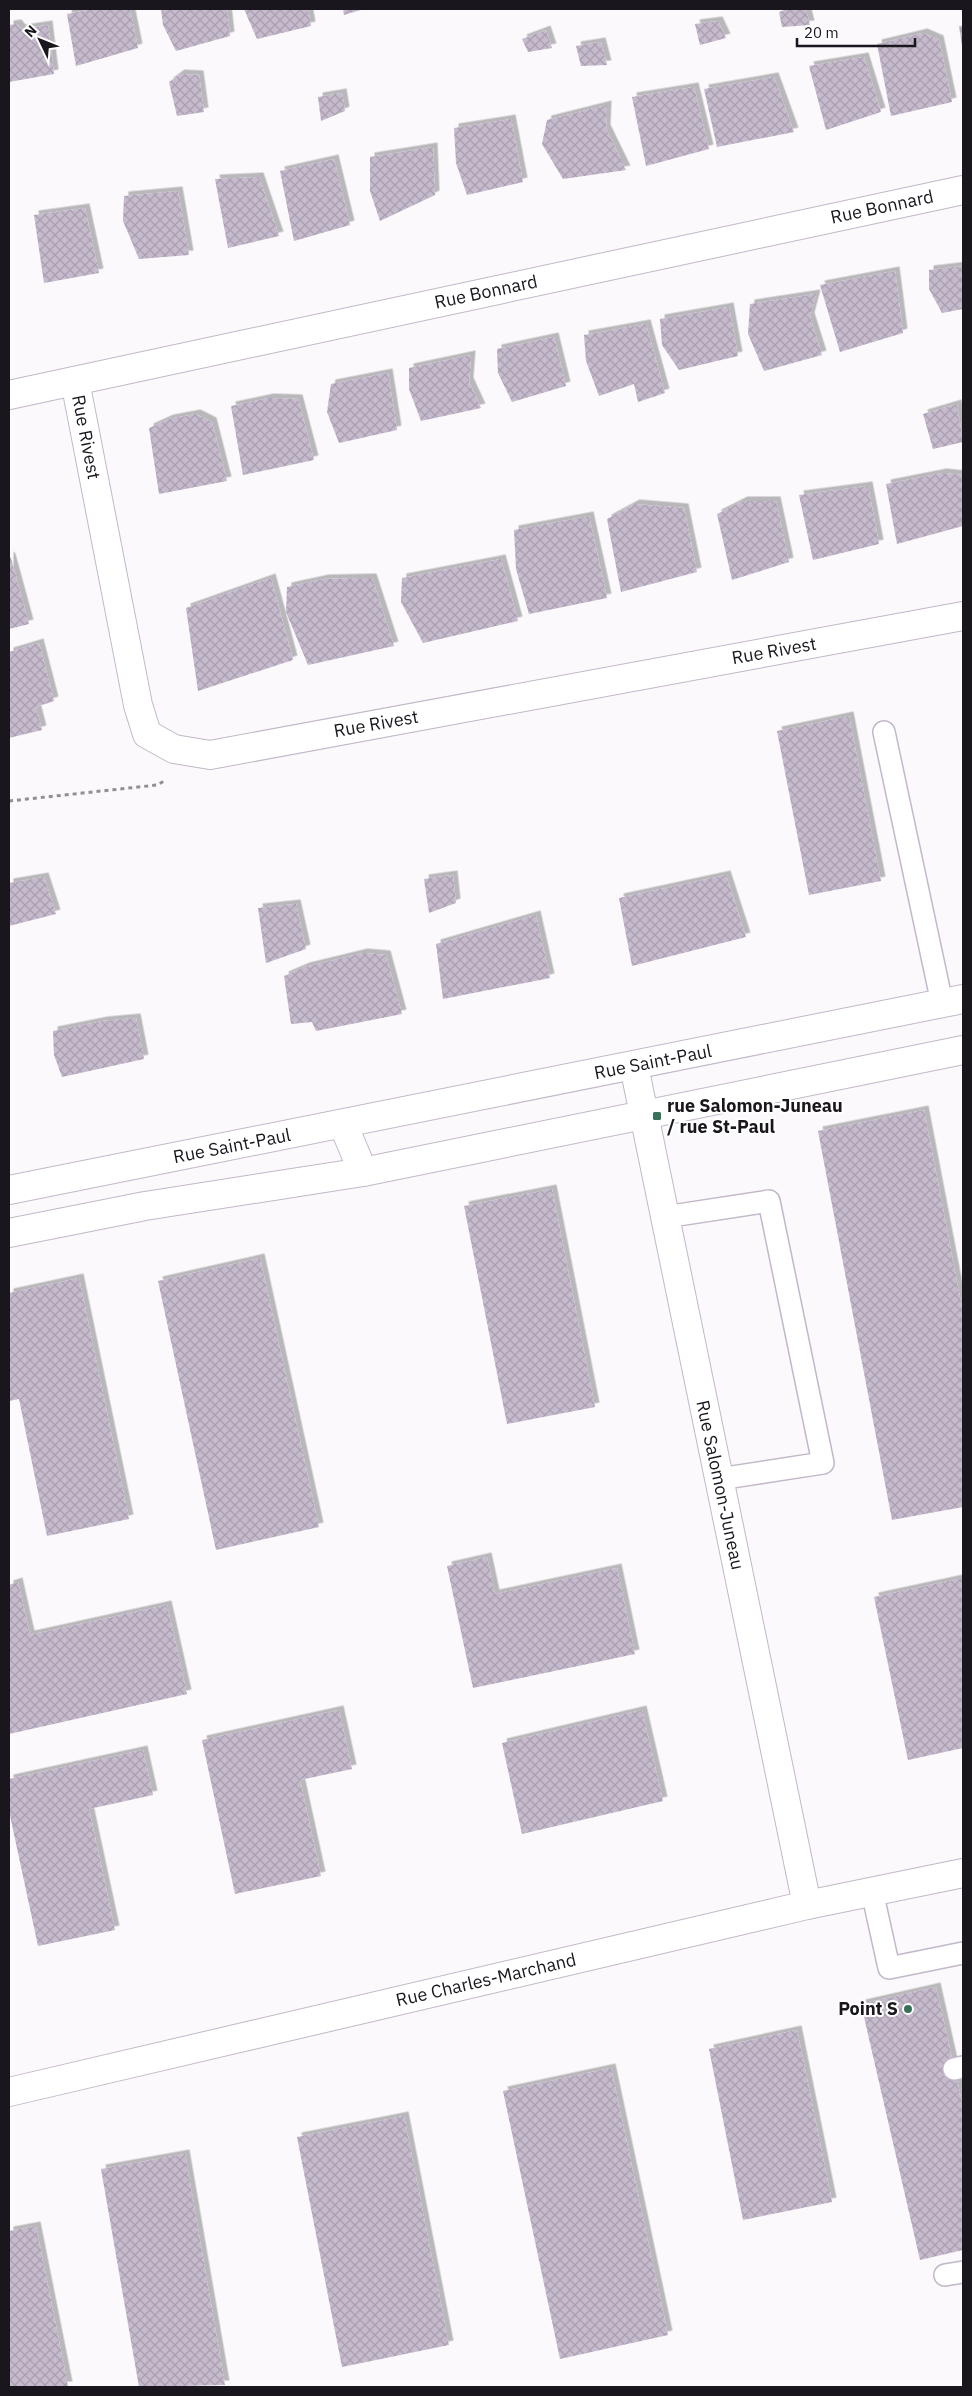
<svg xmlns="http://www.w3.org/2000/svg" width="972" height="2396" font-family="'IBM Plex Sans',sans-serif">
<defs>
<pattern id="building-cross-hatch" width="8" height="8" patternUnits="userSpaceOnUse" patternTransform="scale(1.25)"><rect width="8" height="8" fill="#c6bacd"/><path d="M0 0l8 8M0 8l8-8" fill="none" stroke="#aa9fb0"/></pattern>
<filter id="shadow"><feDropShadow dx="4.5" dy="-4.5" stdDeviation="0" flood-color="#0004"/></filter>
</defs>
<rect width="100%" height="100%" fill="#fbf9fc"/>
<g fill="url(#building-cross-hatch)" filter="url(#shadow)">
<polygon points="93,9 130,9 138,48 76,66 67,14"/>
<polygon points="161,9 227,9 230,36 176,51 163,25"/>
<polygon points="244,9 308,9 311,26 257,39"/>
<polygon points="343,9 364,9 344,15"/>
<polygon points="787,9 806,9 810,25 782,27 779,12"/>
<polygon points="718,21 726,38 700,45 695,24"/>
<polygon points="17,24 21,29 48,25 54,74 9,82 9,25"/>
<polygon points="959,26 963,26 963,46 962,46"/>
<polygon points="546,30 552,48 528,52 522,39"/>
<polygon points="923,33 939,40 952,102 891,116 877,44"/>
<polygon points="601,42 607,65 581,66 576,46"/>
<polygon points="864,57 881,112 826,130 809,66"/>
<polygon points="180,74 199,75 204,112 177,116 169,82"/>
<polygon points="774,77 794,132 717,147 704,89"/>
<polygon points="694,87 709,149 646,166 632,97"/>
<polygon points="342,93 345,111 321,121 318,97"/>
<polygon points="607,105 606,129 626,170 563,179 542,144 547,120"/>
<polygon points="511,119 523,182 467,195 456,163 454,128"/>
<polygon points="433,147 435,195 380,221 370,191 370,157"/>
<polygon points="334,159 350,225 294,241 280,171"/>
<polygon points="259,177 279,236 228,248 215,179"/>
<polygon points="178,191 189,255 139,259 123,221 124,196"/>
<polygon points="85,208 99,273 44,283 34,215"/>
<polygon points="963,266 963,309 942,313 929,289 929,270"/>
<polygon points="895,271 903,333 840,352 820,285"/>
<polygon points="816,294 810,317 822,355 764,371 748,334 750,304"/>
<polygon points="729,307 738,356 679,370 662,345 660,319"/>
<polygon points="646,324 665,393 638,402 634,384 599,396 586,361 584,335"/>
<polygon points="554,337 566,386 512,402 498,373 497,349"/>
<polygon points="471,355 469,382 481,408 421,421 409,389 409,368"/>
<polygon points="388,373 397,430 339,443 327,412 331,384"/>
<polygon points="269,398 298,399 314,460 243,475 231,406"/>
<polygon points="957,404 963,442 933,449 923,414"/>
<polygon points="196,414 212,422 227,481 159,494 149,428 169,419"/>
<polygon points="942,473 962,475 963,526 897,544 886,484"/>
<polygon points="868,486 879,544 813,560 799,495"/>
<polygon points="743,501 776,501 789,562 732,580 717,514"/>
<polygon points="635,504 684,508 697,572 621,592 607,519"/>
<polygon points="589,516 607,598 529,614 516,569 514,530"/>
<polygon points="9,556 11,558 29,624 9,629"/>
<polygon points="501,559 518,621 423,643 401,602 402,578"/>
<polygon points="271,578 293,660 198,691 186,608"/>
<polygon points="372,578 394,646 308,665 286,612 287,587 324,579"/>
<polygon points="39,643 54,701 36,707 42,730 9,738 9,652"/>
<polygon points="849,716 881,881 809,895 777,731"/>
<polygon points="453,875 456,903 429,913 424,879"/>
<polygon points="726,875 746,937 632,966 619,898"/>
<polygon points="44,877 56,914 9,926 9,883"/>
<polygon points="296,904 306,949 266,963 258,908"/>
<polygon points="536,915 550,978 443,999 436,944"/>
<polygon points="363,953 386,955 402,1014 316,1031 312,1022 291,1024 284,976 305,967"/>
<polygon points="136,1018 144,1059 62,1077 54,1055 53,1031 103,1021"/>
<polygon points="924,1110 963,1313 963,1507 892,1520 818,1131"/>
<polygon points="552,1189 595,1407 507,1424 464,1206"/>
<polygon points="260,1258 319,1527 216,1550 158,1281"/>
<polygon points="79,1278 129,1519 47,1536 19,1399 9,1401 9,1293"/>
<polygon points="487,1557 495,1594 617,1568 635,1654 473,1688 447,1566"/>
<polygon points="963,1578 963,1748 908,1760 874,1597"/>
<polygon points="18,1582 30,1635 167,1605 187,1694 9,1734 9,1585"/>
<polygon points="339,1710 352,1769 300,1780 321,1876 235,1894 202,1740"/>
<polygon points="642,1710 663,1801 522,1834 502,1743"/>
<polygon points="143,1750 153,1795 89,1809 115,1930 38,1946 9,1811 9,1779"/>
<polygon points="936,1987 963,2107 963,2250 920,2260 861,2004"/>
<polygon points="797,2030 832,2202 743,2220 709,2049"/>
<polygon points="611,2068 668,2335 560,2359 503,2091"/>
<polygon points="404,2116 449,2345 342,2367 297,2137"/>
<polygon points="185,2154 225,2385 139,2387 101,2169"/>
<polygon points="36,2226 68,2386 9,2387 9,2231"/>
</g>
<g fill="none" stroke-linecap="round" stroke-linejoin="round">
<defs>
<g id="lane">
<polyline points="884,732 942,1003"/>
<polyline points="665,1217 769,1201 823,1463 719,1479"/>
<polyline points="872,1891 889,1968 963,1953"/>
<polyline points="954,2069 963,2067"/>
<polyline points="945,2275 963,2272"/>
</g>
<g id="street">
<polyline points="75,381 138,705 147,734 174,749 210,755 963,616"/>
<polyline points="9,395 963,190"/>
<polyline points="634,1066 807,1905"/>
<polyline points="9,2092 807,1905 963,1873"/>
</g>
<g id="secondary">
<polyline points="343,1124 363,1172"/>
<polyline points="9,1190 963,999"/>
<polyline points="9,1233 145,1206 363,1172 963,1050"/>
</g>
</defs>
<use href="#lane" stroke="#c3b7ca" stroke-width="24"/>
<use href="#street" stroke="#c3b7ca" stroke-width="30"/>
<use href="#secondary" stroke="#c3b7ca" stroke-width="30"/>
<polyline stroke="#918f93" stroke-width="3" stroke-dasharray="4 4" stroke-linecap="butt" points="9,801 157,785 164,781"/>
<use href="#lane" stroke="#fff" stroke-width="21"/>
<use href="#street" stroke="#fff" stroke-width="28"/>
<use href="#secondary" stroke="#fff" stroke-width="28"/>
</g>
<g fill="#387159" stroke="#fff" stroke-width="2">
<rect x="652" y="1111" width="10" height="10" rx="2.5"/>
<circle cx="908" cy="2009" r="5"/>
</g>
<g text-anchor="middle" stroke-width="4" stroke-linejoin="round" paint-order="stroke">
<g font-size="18" fill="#1a161d" stroke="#fff">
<text transform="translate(882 207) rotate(-12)" y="6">Rue Bonnard</text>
<text transform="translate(486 292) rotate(-12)" y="6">Rue Bonnard</text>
<text transform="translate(86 437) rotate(79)" y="6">Rue Rivest</text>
<text transform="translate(774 651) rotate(-10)" y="6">Rue Rivest</text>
<text transform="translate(376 724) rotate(-10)" y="6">Rue Rivest</text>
<text transform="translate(653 1062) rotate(-11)" y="6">Rue Saint-Paul</text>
<text transform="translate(232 1146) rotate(-11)" y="6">Rue Saint-Paul</text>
<text transform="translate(720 1485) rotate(78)" y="6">Rue Salomon-Juneau</text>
<text transform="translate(486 1980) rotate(-13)" y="6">Rue Charles-Marchand</text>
</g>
<g font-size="18" font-weight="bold" fill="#1a161d" stroke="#fff" text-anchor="start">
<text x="667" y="1112">rue Salomon-Juneau<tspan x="667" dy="21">/ rue St-Paul</tspan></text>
<text x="898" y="2015" text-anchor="end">Point S</text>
</g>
</g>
<rect width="972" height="2396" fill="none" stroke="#1a161d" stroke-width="20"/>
<g transform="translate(40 40) rotate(313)" stroke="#ffffff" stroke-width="4" paint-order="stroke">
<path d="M0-4L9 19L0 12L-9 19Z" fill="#1a161d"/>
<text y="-8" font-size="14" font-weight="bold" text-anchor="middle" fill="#1a161d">N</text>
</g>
<path d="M797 38v8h118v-8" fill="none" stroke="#1a161d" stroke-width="2.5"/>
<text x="804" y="38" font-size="15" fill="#1a161d" stroke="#ffffff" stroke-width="4" paint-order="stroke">20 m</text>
</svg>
